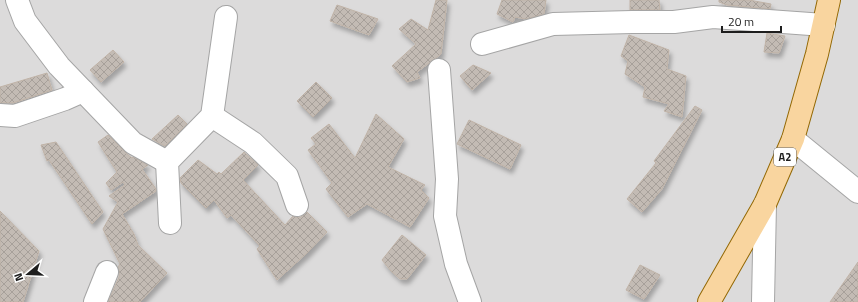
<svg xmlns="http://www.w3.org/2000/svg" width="858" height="302" font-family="'Titillium Web',sans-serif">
<defs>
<pattern id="building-cross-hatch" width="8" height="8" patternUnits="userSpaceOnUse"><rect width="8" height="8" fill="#c3bbb4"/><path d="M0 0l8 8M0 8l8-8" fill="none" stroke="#a7a09a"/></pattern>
<filter id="shadow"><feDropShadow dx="2.5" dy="4.5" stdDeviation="2" flood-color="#0004"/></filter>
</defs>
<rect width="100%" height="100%" fill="#efece4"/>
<rect fill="#dcdbdb" x="0" y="0" width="858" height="302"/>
<g fill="url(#building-cross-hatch)" stroke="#c0b3a7" filter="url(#shadow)">
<polygon points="436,0 447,0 441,54 417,72 420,78 407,82 392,66 416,44 399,29 411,19 428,30"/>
<polygon points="502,0 546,0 544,14 526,19 515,17 513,22 497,14"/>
<polygon points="630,0 659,0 660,10 630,10"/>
<polygon points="719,0 749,0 771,4 770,9 727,5 719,2"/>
<polygon points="337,5 378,19 369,35 330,21"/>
<polygon points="767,33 785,36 779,53 764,52"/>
<polygon points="629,35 669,50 667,69 686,76 682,117 664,111 669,104 643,97 645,87 625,74 628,61 621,56"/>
<polygon points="113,50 124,62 101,82 90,70"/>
<polygon points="473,65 491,73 472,90 460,76"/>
<polygon points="47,73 52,90 13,103 0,103 0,87"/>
<polygon points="316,82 332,98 313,117 297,101"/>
<polygon points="695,106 702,110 662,189 642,212 627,199 656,163 654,161"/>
<polygon points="376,114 404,139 388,167 425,185 421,190 429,198 410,227 367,204 348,217 326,189 332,183 308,150 316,144 311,138 329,124 355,158"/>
<polygon points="178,115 187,124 165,146 152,139"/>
<polygon points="469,120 521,145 510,169 457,144"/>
<polygon points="108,135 127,154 132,158 133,157 148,165 142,169 156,189 156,191 122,214 134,234 138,245 167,273 140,302 108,302 119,277 119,271 118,267 120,264 103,229 118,202 109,196 125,185 123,182 111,190 106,183 117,172 98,142"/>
<polygon points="56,142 103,212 92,224 49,160 47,161 41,145"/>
<polygon points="244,152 258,165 243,180 285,225 293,216 295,217 301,217 307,212 327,232 307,253 277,280 257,249 260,246 231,215 227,218 214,200 206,208 181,183 180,178 198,160 217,174 219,172 221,174"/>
<polygon points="0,211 39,251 23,302 0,302"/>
<polygon points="402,235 426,255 407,279 400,279 391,271 382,260"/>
<polygon points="858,262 858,302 830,302"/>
<polygon points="640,265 660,275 644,299 626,290"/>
</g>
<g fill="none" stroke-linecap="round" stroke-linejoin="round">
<defs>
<g id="minor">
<polyline points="17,0 25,21 59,66 133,143 167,162"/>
<polyline points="482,44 553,24 632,22 674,22 713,17 824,25"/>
<polyline points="439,70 447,179 445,216 456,264 470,302"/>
<polyline points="0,115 15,116 65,99 83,91"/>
<polyline points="212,116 253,143 287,176 297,205"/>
<polyline points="793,139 858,192"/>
<polyline points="170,223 167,162 212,116 226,17"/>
<polyline points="95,302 107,272"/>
<polyline points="763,302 765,204"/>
</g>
<polyline id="major" points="709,302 765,204 793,139 817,54 829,0"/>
</defs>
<use href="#minor" stroke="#a5a5a5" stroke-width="24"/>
<use href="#major" stroke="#936804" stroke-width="24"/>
<use href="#minor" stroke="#fff" stroke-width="22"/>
<use href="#major" stroke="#f9d59f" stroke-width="22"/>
</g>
<g text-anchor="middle" stroke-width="4" stroke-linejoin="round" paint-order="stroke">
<rect fill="#fff" stroke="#626262" stroke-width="1" x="774" y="148" width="22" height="18" rx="3"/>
<g font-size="11" font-weight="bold" fill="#1e1e1e">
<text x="785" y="161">A2</text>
</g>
</g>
<g transform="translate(28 274) rotate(251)" stroke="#ffffff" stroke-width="3" paint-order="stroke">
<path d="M0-3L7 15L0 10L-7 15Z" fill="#1e1e1e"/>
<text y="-6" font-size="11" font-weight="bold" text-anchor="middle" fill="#1e1e1e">N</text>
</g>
<path d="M722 26v6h59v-6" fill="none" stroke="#1e1e1e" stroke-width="2"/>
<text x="728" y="26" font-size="12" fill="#1e1e1e" stroke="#ffffff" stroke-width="3" paint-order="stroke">20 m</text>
</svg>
